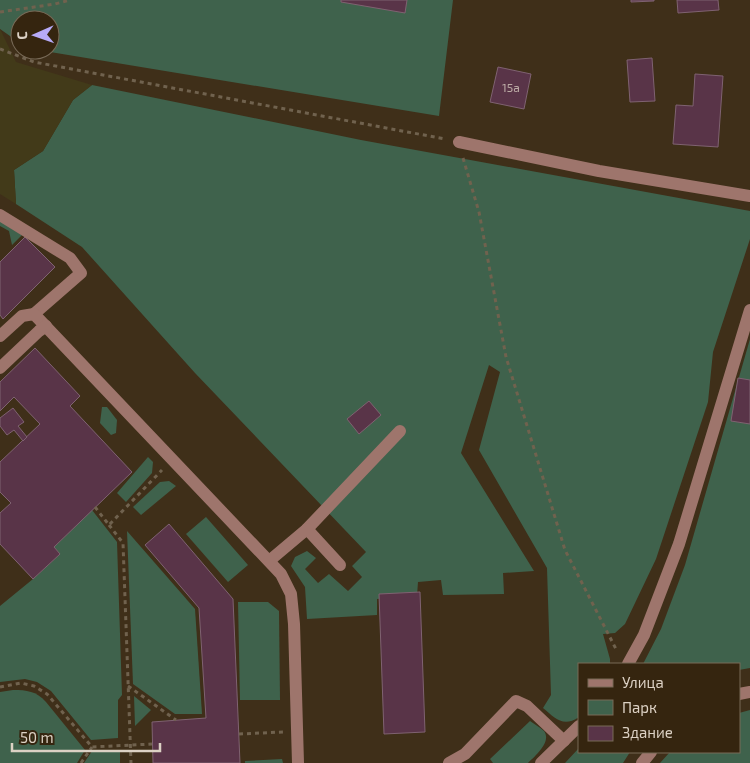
<svg xmlns="http://www.w3.org/2000/svg" width="750" height="763" font-family="'Exo 2',sans-serif">
<rect width="100%" height="100%" fill="#3f2f19"/>
<g fill="#3f624c">
<polygon points="0,0 453,0 439,116 38,50 50,50 50,20 20,20 20,43 0,29"/>
<path d="M92,85L361,140L750,211V239L713,352L708,402L656,559L625,624L615,633L603,634L610,659V664H579V717C563,728 555,718 543,708L551,695L547,568L479,450L500,372L489,365L461,453L534,571L503,573L504,594L443,595L441,580L418,582L417,596L377,599V615L307,619L305,587L291,566L295,557L307,551L316,558L305,569L318,583L329,574L348,591L362,577L352,566L366,552L195,373L82,247L16,204L14,170L43,151L73,100Z"/>
<polygon points="0,221 22,235 12,245 9,231 0,226"/>
<polygon points="750,339 750,668 739,670 739,664 643,664 661,629 685,565"/>
<polygon points="102,407 107,407 117,420 116,433 111,435 100,423"/>
<polygon points="148,457 153,462 152,473 126,502 117,493"/>
<polygon points="169,481 176,486 141,515 133,507 160,482"/>
<polygon points="92,510 117,542 122,695 118,700 118,738 91,740 51,691 37,682 25,679 0,682 0,606 33,579 60,554 54,547"/>
<polygon points="206,517 248,565 228,582 186,534"/>
<polygon points="127,531 195,609 202,714 175,714 133,684"/>
<polygon points="238,602 268,602 279,611 280,700 240,700"/>
<path d="M13,690C27,690 36,691 46,702L85,750L77,763H0V692Z"/>
<polygon points="134,696 151,710 135,726"/>
<polygon points="750,710 750,763 660,763 670,752 739,752 739,713"/>
<path d="M530,721C534,724 540,727 544,731C552,742 535,756 528,763H493L490,759Z"/>
<polygon points="579,748 579,752 630,752 623,763 565,763"/>
<polygon points="92,751 120,751 120,763 84,763"/>
<polygon points="282,759 283,763 245,763 245,761"/>
</g>
<polygon fill="#423a19" points="0,29 16,62 92,85 73,100 43,151 14,170 16,204 0,194"/>
<g fill="#593448" stroke="#7f6271">
<polygon points="341,0 407,0 405,13 341,2"/>
<polygon points="631,0 654,0 654,1 631,2"/>
<polygon points="677,0 718,0 719,10 678,13"/>
<polygon points="652,58 655,101 630,102 627,60"/>
<polygon points="498,67 531,74 524,109 490,102"/>
<polygon points="695,74 723,76 718,147 673,144 676,105 693,106"/>
<polygon points="25,237 55,267 3,319 0,315 0,262"/>
<polygon points="35,348 80,396 70,406 132,472 54,547 60,554 33,579 0,544 0,513 11,503 0,492 0,462 40,424 14,397 0,411 0,382"/>
<polygon points="738,378 750,380 750,424 731,421"/>
<polygon points="369,401 381,415 359,434 347,419"/>
<polygon points="13,408 24,422 18,426 27,437 23,441 14,430 7,435 0,426 0,418"/>
<polygon points="169,524 233,599 240,763 153,763 152,722 206,718 199,608 145,545"/>
<polygon points="420,592 425,732 384,734 379,594"/>
</g>
<g fill="none" stroke-linecap="round" stroke-linejoin="round">
<g stroke="#70624e" stroke-width="3" stroke-dasharray="4 4" stroke-linecap="butt">
<polyline points="0,12 55,4 70,0"/>
<polyline points="0,49 34,62 445,139"/>
<polyline points="463,158 479,212 506,357 565,550 617,651"/>
<polyline points="95,507 109,525 162,470"/>
<polyline points="109,525 123,543 131,763"/>
<polyline points="128,686 176,720"/>
<polyline points="0,687 21,683 34,686 47,694 92,747 152,744"/>
<polyline points="239,734 283,732"/>
<polyline points="81,763 92,747"/>
</g>
<g stroke="#9e756c" stroke-width="12">
<polyline points="459,142 599,171 750,196"/>
<polyline points="0,215 70,258 81,273 34,314"/>
<polyline points="0,336 22,316 34,314 281,574 291,594 294,624 298,763"/>
<polyline points="0,368 39,331 46,326"/>
<polyline points="307,529 400,431"/>
<polyline points="269,561 307,529 340,565"/>
<polyline points="628,664 644,635 679,544 750,310"/>
<polyline points="739,694 750,692"/>
<polyline points="449,763 465,754 516,701 527,706 564,741"/>
<polyline points="541,763 579,726"/>
<polyline points="642,763 651,752"/>
</g>
</g>
<g text-anchor="middle" stroke-width="5" stroke-linejoin="round" paint-order="stroke">
<g font-size="12" fill="#bbaaa5">
<text x="511" y="92">15а</text>
</g>
</g>
<rect x="578" y="663" width="162" height="90" fill="#35250f" stroke="#786a57"/>
<rect x="588" y="679" width="25" height="8" fill="#9e756c" stroke="#786a57"/>
<text x="622" y="688" font-size="15" fill="#dcd1c4">Улица</text>
<rect x="588" y="700" width="25" height="15" fill="#3f624c" stroke="#786a57"/>
<text x="622" y="713" font-size="15" fill="#dcd1c4">Парк</text>
<rect x="588" y="726" width="25" height="15" fill="#593448" stroke="#786a57"/>
<text x="622" y="738" font-size="15" fill="#dcd1c4">Здание</text>
<g transform="translate(35 35) rotate(268)"><circle r="24" fill="#35250f" stroke="#786a57"/>
<path d="M0-4L9 19L0 12L-9 19Z" fill="#b7abf8"/>
<text y="-8" font-size="14" font-weight="bold" text-anchor="middle" fill="#dcd1c4">С</text>
</g>
<path d="M12 743v8h148v-8" fill="none" stroke="#dcd1c4" stroke-width="2.5"/>
<text x="20" y="743" font-size="15" fill="#dcd1c4" stroke="#35250f" stroke-width="4" paint-order="stroke">50 m</text>
</svg>
